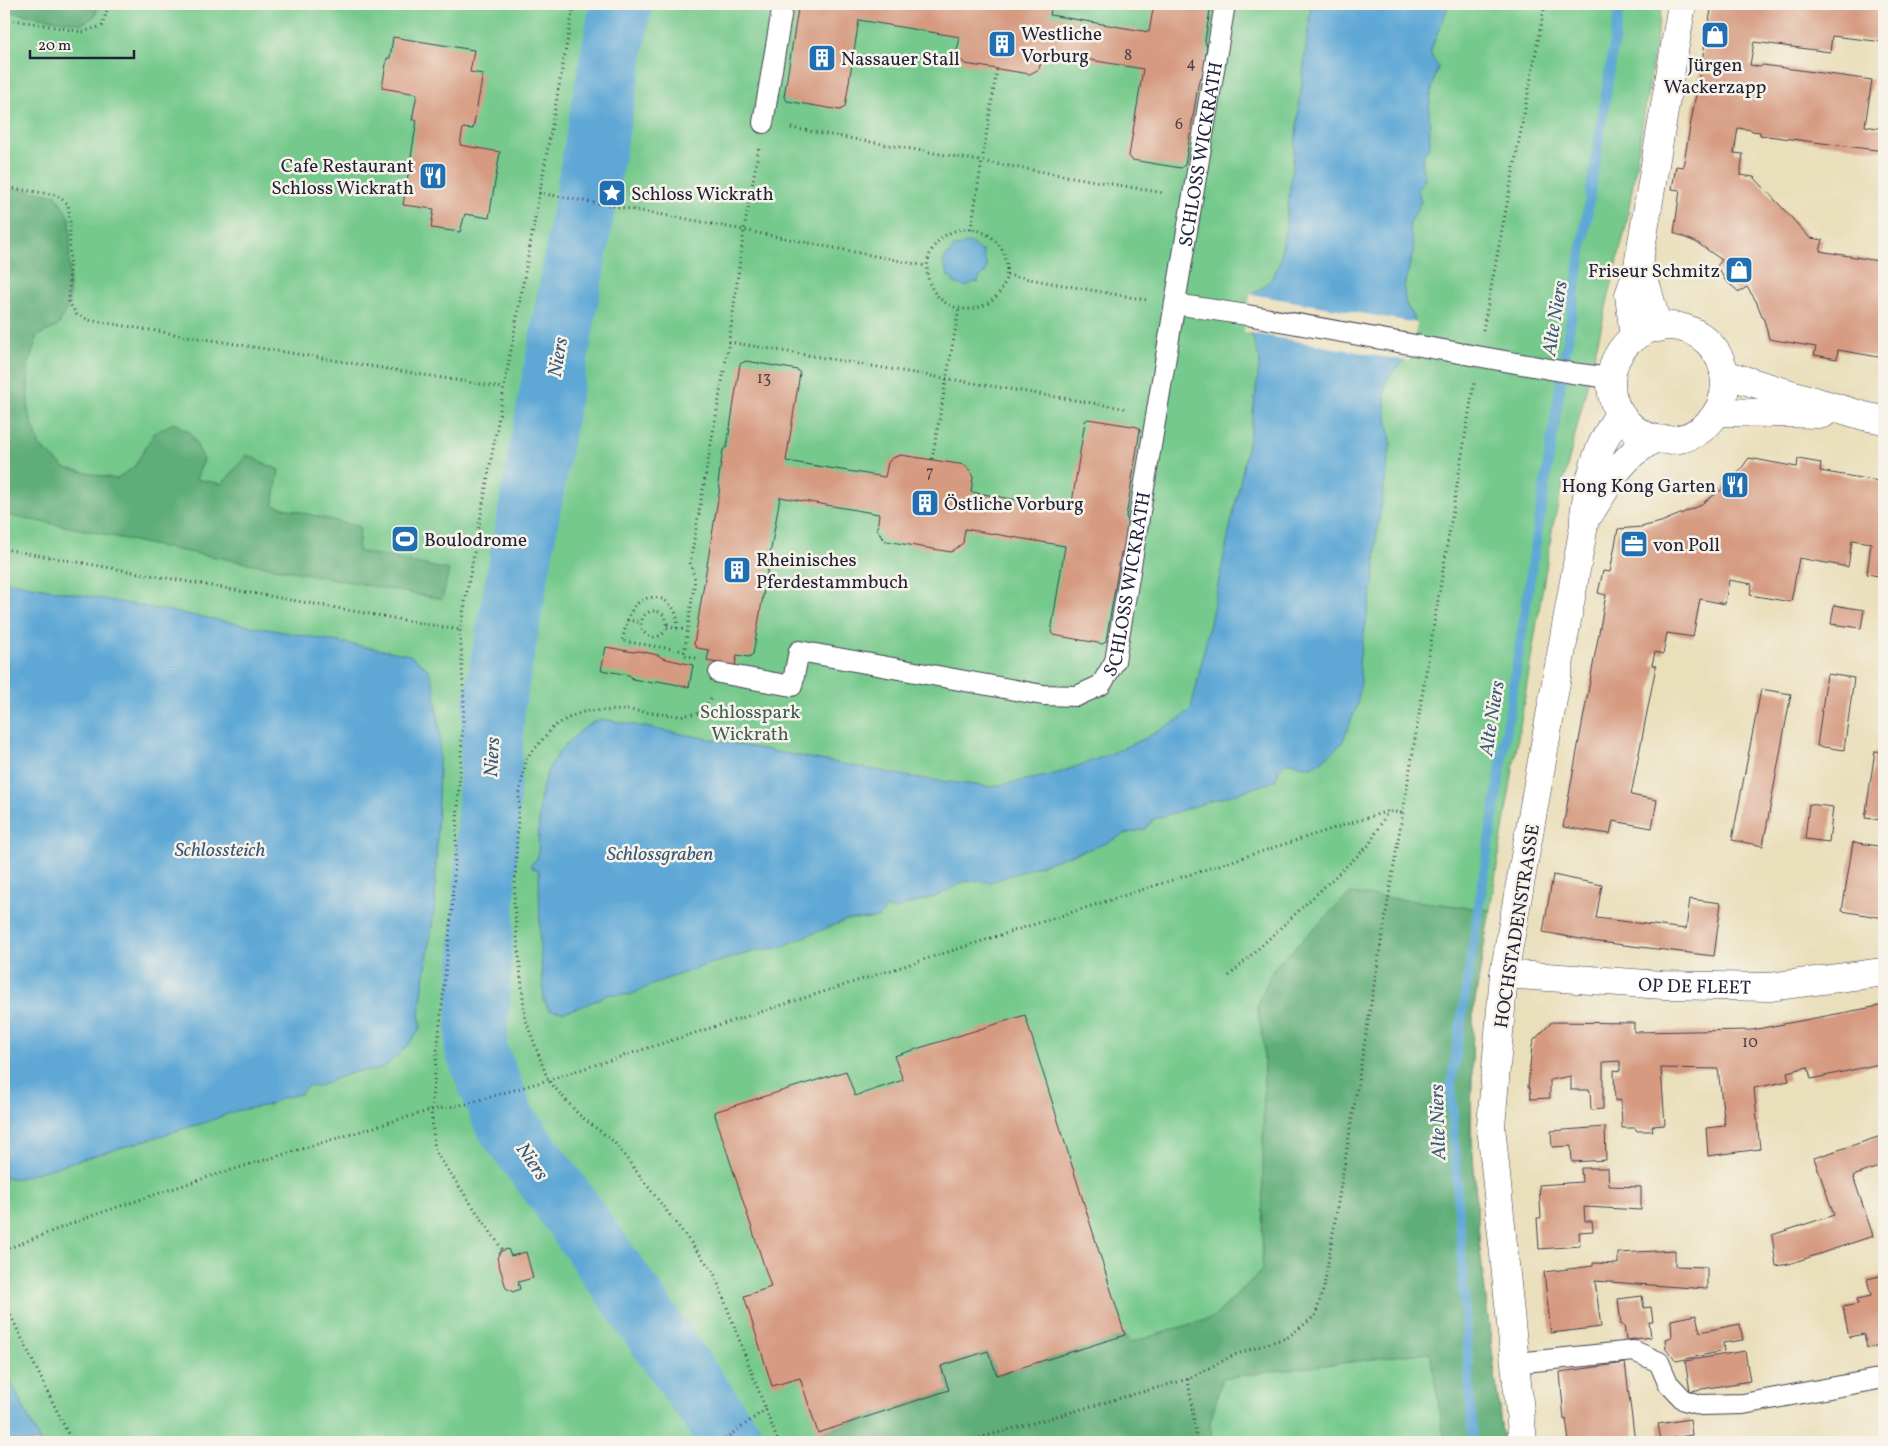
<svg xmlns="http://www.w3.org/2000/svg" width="1888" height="1446" font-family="Vollkorn,serif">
<rect width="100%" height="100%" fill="#f7f3e8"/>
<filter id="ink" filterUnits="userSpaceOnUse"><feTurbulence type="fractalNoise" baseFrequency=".02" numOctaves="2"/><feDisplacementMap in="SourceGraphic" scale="10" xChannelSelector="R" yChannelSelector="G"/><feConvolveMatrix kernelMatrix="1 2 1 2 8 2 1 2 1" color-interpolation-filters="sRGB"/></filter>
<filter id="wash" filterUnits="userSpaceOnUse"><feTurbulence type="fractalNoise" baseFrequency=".0096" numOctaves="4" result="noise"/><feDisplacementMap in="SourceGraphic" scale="20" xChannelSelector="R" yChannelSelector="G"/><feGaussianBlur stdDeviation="1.12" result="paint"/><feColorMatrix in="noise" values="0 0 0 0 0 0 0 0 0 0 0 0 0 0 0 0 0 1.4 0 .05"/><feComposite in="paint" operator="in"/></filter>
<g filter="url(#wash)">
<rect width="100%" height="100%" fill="#eadfbb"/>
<polygon fill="#74c98c" stroke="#4b7664" points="4,4 1662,4 1626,226 1553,525 1473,1013 1471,1128 1480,1250 1503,1442 4,1442"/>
<g fill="#5fad78" stroke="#40685a">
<polygon points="4,4 99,4 95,16 82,24 4,11"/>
<polygon points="4,187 56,195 70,219 69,303 58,326 37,336 28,367 28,411 40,446 65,468 116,479 134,467 154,433 174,423 191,433 204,460 196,479 222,484 247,455 279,470 273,505 360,527 358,551 449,570 442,599 161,547 75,528 4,515"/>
<polygon points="1350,893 1490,910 1473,1013 1471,1128 1480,1250 1503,1442 1445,1442 1430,1352 1222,1378 1210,1423 1212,1442 793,1442 949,1390 941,1366 988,1351 997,1375 1125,1335 1129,1343 1214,1317 1262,1270 1264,1047 1257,1006 1274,968"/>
</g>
<g fill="#5ea8d6" stroke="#406588">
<path d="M1311,4H1449C1446,13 1430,48 1431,53C1431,58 1436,63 1438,67L1432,88L1429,108L1430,145L1423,156L1422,168L1425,178L1418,190L1421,202L1409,225L1414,249L1404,287L1405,302L1415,321L1407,358L1388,377L1385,386V406L1391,442L1376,540L1375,572L1359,662L1361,681L1357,706L1342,743L1327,757L1312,767H1307L1291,762L1284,764L1279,769L1275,781L1154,819L1145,829L1124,834L1107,843L990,882L965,881L937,896L903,906L896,910L886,908L879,917L872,919L847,920L789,943L784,947L760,950L709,964L663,980L630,995L610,994L583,1006L564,1012L549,1010L544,1000L540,950L539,871L531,867V864L537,859L538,853C540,806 535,770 574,737C583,729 590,722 602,719L917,778L992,787L1055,774L1103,757L1146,738L1181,718L1191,708L1196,688L1250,435L1260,360L1251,333L1245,332L1250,294L1257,292L1271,279L1277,269L1280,261L1285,231Z"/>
<path d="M967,243L973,244L979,250L983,251C983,264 994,267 979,278L978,283L974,282L966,287L954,283L952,278L948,277V274L943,262L946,256L952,251L953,247H957Z"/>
<path d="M4,581L410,655L428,669L434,685L440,734L435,905L419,1015C420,1019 422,1023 421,1026C418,1036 389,1066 378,1070C372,1072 365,1070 359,1071C353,1072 346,1075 340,1077C329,1081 320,1089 308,1086L300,1094L282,1098L268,1105L235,1111L210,1121L16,1179L4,1177Z"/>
<polygon points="4,1367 40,1442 4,1442"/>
</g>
<polygon fill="#eadfbb" points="1250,294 1417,323 1410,359 1408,361 1244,332"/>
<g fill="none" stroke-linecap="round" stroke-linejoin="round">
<polyline stroke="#5ea8d6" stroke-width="10" points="1473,1442 1451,1085 1620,4"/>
<polyline stroke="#5ea8d6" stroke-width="62" points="621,4 494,705 476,1050 505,1122 553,1186 733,1442"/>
</g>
<g id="blocks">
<g fill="#d59a80">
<polygon points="797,4 1052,4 1050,15 1149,32 1154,4 1211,4 1205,41 1207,47 1203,75 1199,80 1185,165 1181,168 1132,160 1129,156 1143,69 1044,52 1039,69 1030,74 965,64 959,58 957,51 960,37 859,20 845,107 840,110 787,101 784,97 798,9"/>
<polygon points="1712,4 1871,4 1884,6 1884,42 1832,36 1830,52 1754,42 1750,65 1760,67 1763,65 1872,80 1865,126 1884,129 1884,151 1760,135 1760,132 1752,131 1752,130 1738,128 1734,153 1743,154 1740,175 1754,177 1810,238 1823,240 1820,251 1884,262 1884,358 1838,350 1837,359 1814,355 1816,347 1769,339 1765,323 1756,301 1747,287 1739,292 1725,280 1717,266 1722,260 1696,242 1674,233 1680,190 1672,189 1676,166 1683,167"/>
<polygon points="393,37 474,50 470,72 483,74 473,129 463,128 460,145 500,152 489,218 465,214 460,232 431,228 434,209 403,205 417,120 412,120 417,94 382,88 387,58 390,58"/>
<polygon points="746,361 798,370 800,373 786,461 885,477 888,463 892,458 901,455 965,465 971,472 973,478 971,492 1071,509 1085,421 1088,419 1138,427 1140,430 1126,517 1129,522 1125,549 1121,553 1106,641 1103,644 1053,635 1051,632 1065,546 965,529 963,543 951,552 886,541 882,537 877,529 879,514 780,497 753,654 749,657 737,655 735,666 707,661 709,650 697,648 694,644 720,487 718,483 723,450 727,447 740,364"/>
<polygon points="1749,458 1797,467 1798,459 1821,463 1820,471 1884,482 1884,577 1867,574 1871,543 1852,540 1848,567 1799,558 1791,602 1750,595 1752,584 1729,580 1725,604 1700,599 1693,637 1667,633 1663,654 1655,652 1652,665 1656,666 1631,795 1657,800 1652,828 1613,821 1610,834 1563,827 1606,595 1598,593 1603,571 1610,572 1618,529 1641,527 1661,522 1697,507 1720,491 1735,477"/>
<polygon points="1834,605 1864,610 1861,628 1831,624"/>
<polygon points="606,647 633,652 639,651 658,655 662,658 693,665 689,687 658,681 652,683 633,679 629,675 601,670"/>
<polygon points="1827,674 1854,678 1844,750 1817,746"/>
<polygon points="1761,689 1791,694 1763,846 1732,840"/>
<polygon points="1875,751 1884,752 1884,831 1881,830 1882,820 1865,818"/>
<polygon points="1809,804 1833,807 1829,842 1805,839"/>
<polygon points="1853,842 1884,847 1884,918 1842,911"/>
<polygon points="1553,875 1602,885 1596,918 1686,929 1690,899 1721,903 1714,956 1591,941 1543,932"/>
<polygon points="1884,1005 1884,1063 1811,1079 1808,1067 1787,1072 1789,1081 1754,1088 1760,1149 1708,1156 1706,1128 1725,1126 1718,1069 1661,1068 1665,1125 1652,1126 1653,1131 1637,1131 1635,1128 1622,1128 1621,1100 1615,1101 1614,1070 1620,1071 1620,1061 1603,1062 1603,1109 1591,1110 1590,1090 1571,1090 1571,1076 1550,1080 1550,1098 1531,1099 1530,1087 1528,1087 1532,1046 1534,1040 1552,1022 1634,1023 1634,1032 1752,1030"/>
<polygon points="1025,1015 1125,1335 997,1375 988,1351 941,1366 949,1390 818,1433 800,1378 772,1386 744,1296 771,1287 714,1112 846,1071 855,1096 903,1080 894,1056"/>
<polygon points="1605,1127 1606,1160 1572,1162 1571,1146 1552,1147 1551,1131"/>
<polygon points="1884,1135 1884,1165 1853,1176 1873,1236 1789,1264 1776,1266 1772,1235 1834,1215 1814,1158"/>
<polygon points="1581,1168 1608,1168 1609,1186 1641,1187 1641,1210 1584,1207 1585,1221 1592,1221 1593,1231 1579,1232 1580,1246 1539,1249 1537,1218 1541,1218 1539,1185 1582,1182"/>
<polygon points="508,1249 511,1256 526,1252 533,1278 518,1282 520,1289 513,1292 506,1288 497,1258 501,1251"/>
<polygon points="1675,1250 1675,1266 1707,1267 1707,1289 1595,1281 1601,1327 1551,1333 1544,1272 1593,1266 1593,1263 1618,1264 1618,1253"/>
<polygon points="1884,1275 1884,1344 1867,1348 1864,1334 1849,1337 1843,1307 1858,1304 1857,1299 1871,1296 1867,1279"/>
<polygon points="1642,1296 1644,1308 1651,1307 1653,1322 1649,1322 1651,1337 1626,1340 1624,1325 1621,1325 1618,1299"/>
<polygon points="1696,1315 1700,1332 1740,1324 1743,1340 1723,1343 1724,1351 1676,1361 1665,1348 1666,1348 1665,1339 1672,1337 1671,1320"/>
<polygon points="1745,1351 1750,1381 1690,1391 1685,1361"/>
<polygon points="1625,1363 1635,1442 1569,1442 1566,1419 1564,1420 1560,1372"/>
<polygon points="1690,1419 1692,1435 1661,1440 1658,1424"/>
</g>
</g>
</g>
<g filter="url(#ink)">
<use href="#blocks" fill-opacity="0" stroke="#403e4e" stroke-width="1"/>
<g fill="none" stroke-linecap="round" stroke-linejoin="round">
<defs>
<g id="service">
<polyline points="763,123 783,4"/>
<polyline points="1175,304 1247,315 1572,373 1611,378"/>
<path id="s1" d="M719,673L792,686L799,651L1043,695L1077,696L1101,685L1115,661L1225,4"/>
<polyline points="1515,1363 1634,1351 1659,1362 1668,1383 1684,1400 1701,1405 1743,1404 1884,1378"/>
</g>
<g id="tertiary">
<polyline points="1724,374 1864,416 1884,420"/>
<polyline points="1717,412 1823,414"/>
<polyline points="1504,974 1491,1126 1523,1442"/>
</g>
<g id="secondary">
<polyline points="1637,272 1647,288 1658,328"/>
<circle cx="1668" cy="383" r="57"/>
<polyline points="1634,337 1629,295 1637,272 1682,4"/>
<path id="s2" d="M1619,414C1599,445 1592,465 1586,502C1585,509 1583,517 1584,525L1504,974L1663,985L1770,987L1884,972"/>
<polyline points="1590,513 1618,469 1633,453 1653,439"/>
</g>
</defs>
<use href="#service" stroke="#403e4e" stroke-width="22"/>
<use href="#tertiary" stroke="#403e4e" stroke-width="29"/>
<use href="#secondary" stroke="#403e4e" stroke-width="29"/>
<g stroke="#403e4e" stroke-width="3" stroke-dasharray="1 4" stroke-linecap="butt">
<polyline points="4,18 82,32 102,26 109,4"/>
<polyline points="791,128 1164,193"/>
<polyline points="4,187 56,195 68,204 70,219 69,303 77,315 89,320 504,388"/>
<polyline points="539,193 687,219 926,266"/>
<circle cx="967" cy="269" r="40"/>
<polyline points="971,229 997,69"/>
<polyline points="1007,275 1147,300"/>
<polyline points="1483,330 1545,4"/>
<polyline points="729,342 1128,409"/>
<polyline points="932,459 959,309"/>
<polyline points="4,549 460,630"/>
<circle cx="654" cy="624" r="13"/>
<polyline points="627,620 640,622"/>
<polyline points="667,627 687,630"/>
<path d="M677,628C681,602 652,586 634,607C627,617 625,630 622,641L684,651"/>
<polyline points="696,658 684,655 695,579 690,563 729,342 744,230 759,148"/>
<polyline points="711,699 700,713 679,716 628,710 586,711 572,716 554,726 526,759 519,797 514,905 525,1018 548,1080 578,1114 614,1142 714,1273 778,1442"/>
<polyline points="1229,976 1369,845 1388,811"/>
<polyline points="502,1249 435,1151 431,1110 452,909 464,703 460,630 574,4"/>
<polyline points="4,1250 94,1215 208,1177 431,1110 466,1104 548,1080 1388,811 1402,813"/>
<polyline points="4,1302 72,1442"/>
<polyline points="1188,1379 1197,1442"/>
<polyline points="721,1442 766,1409"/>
<polyline points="965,1442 1188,1379 1234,1355 1288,1337 1315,1316 1324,1287 1474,383"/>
</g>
<use href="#service" stroke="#fff" stroke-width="20"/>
<use href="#tertiary" stroke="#fff" stroke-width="28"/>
<use href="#secondary" stroke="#fff" stroke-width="28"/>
</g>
</g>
<defs>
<symbol id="shop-square" viewBox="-11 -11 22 22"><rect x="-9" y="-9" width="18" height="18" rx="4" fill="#1f6fb2" stroke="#f7f3e8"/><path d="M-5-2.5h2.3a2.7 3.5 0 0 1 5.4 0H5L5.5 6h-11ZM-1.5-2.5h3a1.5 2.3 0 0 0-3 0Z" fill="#fff"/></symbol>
<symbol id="building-square" viewBox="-11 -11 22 22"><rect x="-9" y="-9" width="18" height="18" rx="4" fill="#1f6fb2" stroke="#f7f3e8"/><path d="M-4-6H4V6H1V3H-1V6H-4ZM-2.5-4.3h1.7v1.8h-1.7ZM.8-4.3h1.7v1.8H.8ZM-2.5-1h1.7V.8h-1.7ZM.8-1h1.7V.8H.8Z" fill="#fff"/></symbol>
<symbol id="restaurant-square" viewBox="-11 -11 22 22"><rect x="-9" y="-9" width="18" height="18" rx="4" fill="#1f6fb2" stroke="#f7f3e8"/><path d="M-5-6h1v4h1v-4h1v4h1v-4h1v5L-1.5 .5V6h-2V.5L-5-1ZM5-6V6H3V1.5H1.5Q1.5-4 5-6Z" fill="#fff"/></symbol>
<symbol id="sight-square" viewBox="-11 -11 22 22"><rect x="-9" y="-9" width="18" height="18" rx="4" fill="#1f6fb2" stroke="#f7f3e8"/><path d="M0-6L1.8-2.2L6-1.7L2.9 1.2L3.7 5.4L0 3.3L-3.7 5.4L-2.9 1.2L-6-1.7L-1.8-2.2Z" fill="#fff"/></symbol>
<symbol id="stadium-square" viewBox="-11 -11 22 22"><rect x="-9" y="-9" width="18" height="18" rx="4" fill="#1f6fb2" stroke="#f7f3e8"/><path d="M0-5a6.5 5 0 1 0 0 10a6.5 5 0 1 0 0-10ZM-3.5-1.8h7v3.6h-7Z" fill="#fff"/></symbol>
<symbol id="office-square" viewBox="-11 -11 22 22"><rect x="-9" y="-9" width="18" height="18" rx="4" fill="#1f6fb2" stroke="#f7f3e8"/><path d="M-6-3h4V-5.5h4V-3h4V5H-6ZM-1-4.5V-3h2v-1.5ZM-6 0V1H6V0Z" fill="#fff"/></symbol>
</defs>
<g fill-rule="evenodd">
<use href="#shop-square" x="1699" y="19" width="32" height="32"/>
<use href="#building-square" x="986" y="28" width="32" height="32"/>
<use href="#building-square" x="806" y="42" width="32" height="32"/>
<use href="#restaurant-square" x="417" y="160" width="32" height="32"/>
<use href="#sight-square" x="596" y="177" width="32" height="32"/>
<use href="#shop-square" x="1723" y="254" width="32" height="32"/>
<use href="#restaurant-square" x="1719" y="469" width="32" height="32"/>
<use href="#building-square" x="909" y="487" width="32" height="32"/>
<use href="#stadium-square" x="389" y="523" width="32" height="32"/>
<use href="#office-square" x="1618" y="528" width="32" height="32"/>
<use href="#building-square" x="721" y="554" width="32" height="32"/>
</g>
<g text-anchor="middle" stroke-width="5" stroke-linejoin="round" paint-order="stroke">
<g font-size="16" fill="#4f404c">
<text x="1128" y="60">8</text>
<text x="1191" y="68">4</text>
<text x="1179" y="129">6</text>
<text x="764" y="383">13</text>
<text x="930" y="477">7</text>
<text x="1750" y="1047">10</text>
</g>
<g font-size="19" fill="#22223b" stroke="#f7f3e8" text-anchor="start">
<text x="1021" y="40">Westliche<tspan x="1021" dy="22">Vorburg</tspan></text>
<text x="841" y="65">Nassauer Stall</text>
<text x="1715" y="71" text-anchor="middle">Jürgen<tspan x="1715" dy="22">Wackerzapp</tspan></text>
<text x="414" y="172" text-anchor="end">Cafe Restaurant<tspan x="414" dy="22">Schloss Wickrath</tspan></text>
<text x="631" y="200">Schloss Wickrath</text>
<text x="1720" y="277" text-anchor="end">Friseur Schmitz</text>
<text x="1716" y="492" text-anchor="end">Hong Kong Garten</text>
<text x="944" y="510">Östliche Vorburg</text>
<text x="424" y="546">Boulodrome</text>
<text x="1653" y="551">von Poll</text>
<text x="756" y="566">Rheinisches<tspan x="756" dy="22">Pferdestammbuch</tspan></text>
</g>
<g font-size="19" fill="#22223b" stroke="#f7f3e8">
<text dy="7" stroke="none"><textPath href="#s1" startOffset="960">SCHLOSS WICKRATH</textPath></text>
<text dy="7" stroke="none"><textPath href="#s1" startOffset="524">SCHLOSS WICKRATH</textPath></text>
<text transform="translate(1516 926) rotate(-81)" y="7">HOCHSTADENSTRASSE</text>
<text dy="7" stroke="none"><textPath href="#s2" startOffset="765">OP DE FLEET</textPath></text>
</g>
<g font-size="19" fill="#3f5c57" stroke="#f7f3e8">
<text x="750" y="718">Schlosspark<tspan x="750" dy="22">Wickrath</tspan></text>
</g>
<g font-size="20" font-style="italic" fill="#3a5879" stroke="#f7f3e8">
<text transform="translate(1554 318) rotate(-81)" y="7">Alte Niers</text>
<text transform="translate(557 357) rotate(-80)" y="7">Niers</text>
<text transform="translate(1491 718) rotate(-81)" y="7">Alte Niers</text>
<text transform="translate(491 757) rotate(-87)" y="7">Niers</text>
<text x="220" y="856">Schlossteich</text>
<text x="660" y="860">Schlossgraben</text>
<text transform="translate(1437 1122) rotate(-92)" y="7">Alte Niers</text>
<text transform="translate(533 1161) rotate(55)" y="7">Niers</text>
</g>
</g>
<rect width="1888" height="1446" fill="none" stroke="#f7f3e8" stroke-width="20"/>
<path d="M30 50v8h104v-8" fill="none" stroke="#22223b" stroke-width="2.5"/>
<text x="38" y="50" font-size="15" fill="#22223b" stroke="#f7f3e8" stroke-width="4" paint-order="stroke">20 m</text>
</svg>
